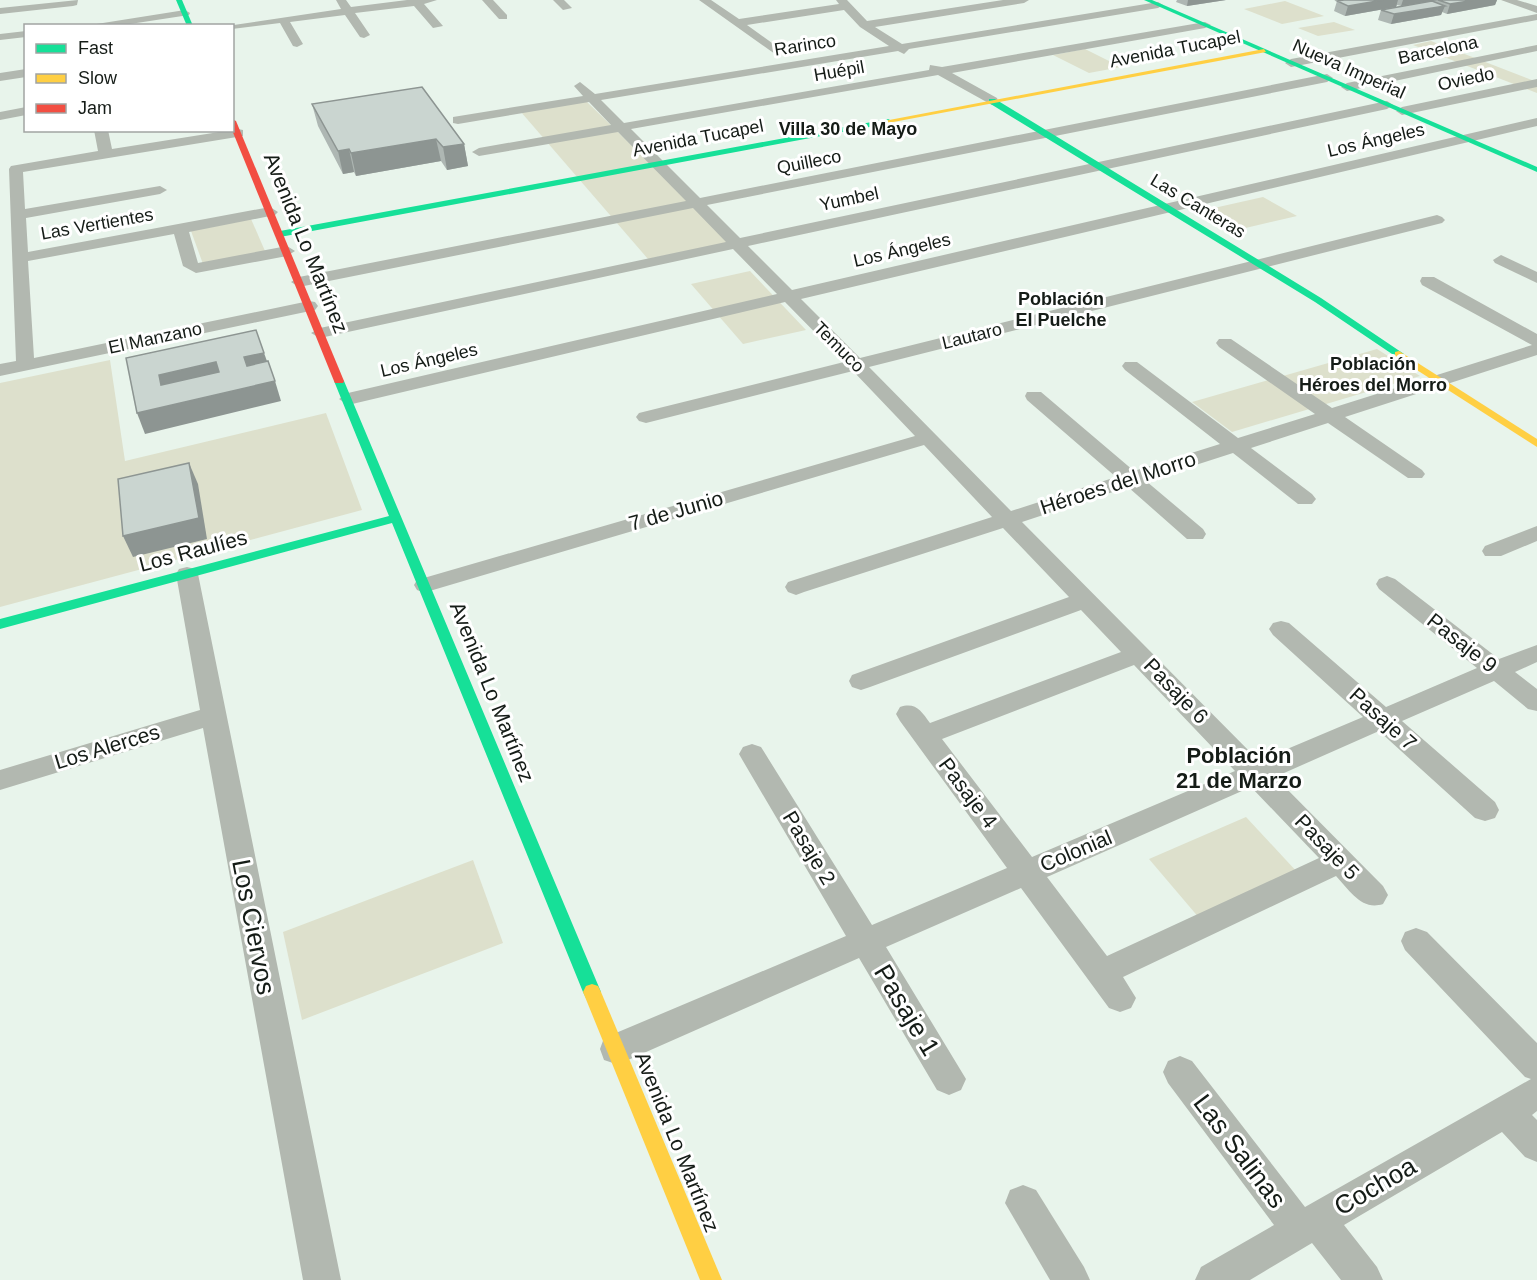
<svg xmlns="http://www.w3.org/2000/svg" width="1537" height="1280" font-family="Arial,sans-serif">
<rect width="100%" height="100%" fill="#e8f4eb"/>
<g fill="#dde0cc">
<polygon points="1285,1 1324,16 1282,24 1244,9"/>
<polygon points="1334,22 1355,30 1318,36 1298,28"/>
<polygon points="1431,41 1537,82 1537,93 1413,45"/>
<polygon points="1085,49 1121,67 1089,73 1053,55"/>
<polygon points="586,101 731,242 648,259 521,112"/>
<polygon points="1263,197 1297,216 1237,230 1205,210"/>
<polygon points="251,219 265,251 203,264 191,231"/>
<polygon points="750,271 806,330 743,344 691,284"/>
<polygon points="1377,349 1420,376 1232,432 1192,402"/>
<polygon points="110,360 125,461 326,413 362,510 0,607 0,383"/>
<polygon points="1246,817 1298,873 1200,919 1149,859"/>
<polygon points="473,860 503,943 302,1020 283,932"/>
</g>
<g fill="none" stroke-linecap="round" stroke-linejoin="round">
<g fill="#b2b8b0" fill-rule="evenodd">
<polygon points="78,0 77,5 73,6 0,14 0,8"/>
<polygon points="336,0 346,0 351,7 407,0 437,0 424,4 443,26 433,28 414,6 355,13 370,35 364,38 360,37 345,15 290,22 303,44 297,47 293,46 280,23 232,29 232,26 227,26 341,9"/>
<polygon points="482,0 493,0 507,15 507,19 499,19"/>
<polygon points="553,0 564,0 572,8 563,10"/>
<path d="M699,0H711L739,19L839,4L836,0H847L867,21L1003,0H1029L1024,3L875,27L902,44L1158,2L1163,5L1158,8L909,49L904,54L898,51L601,100L624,123L929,70L930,65L942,67L1205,22L1211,25L1205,28L952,73L997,98L998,101L992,105L938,75L631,129L700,198L1327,74L1333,78L1327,82L707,205L740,238L1387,101L1393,105L1387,109L748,246L792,290L1537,118V126L801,299L860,358L1437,215L1442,217L1445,220L1442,223L869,367L1011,511L1116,477L1027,400L1025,396L1027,392H1041L1134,471L1220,444L1125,370L1122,366L1125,362H1137L1238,438L1315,414L1219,347L1216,343L1219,339H1231L1332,408L1532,345L1422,285L1420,281L1422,277H1434L1537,334V355L1345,417L1422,470L1425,474L1422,478H1408L1328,423L1251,448L1312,494L1316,499L1312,504H1298L1233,453L1146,481L1203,529L1206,534L1203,539H1187L1128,487L1022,522L1259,761L1363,717L1273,635L1269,629L1273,623L1281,621L1289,623L1386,707L1477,668L1379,589L1376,584L1379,579L1387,576L1395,579L1499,659L1537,645V662L1515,672L1537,689V711L1528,709L1494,681L1402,721L1495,802L1499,810L1495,818L1485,821L1475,818L1379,731L1275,777L1383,886L1388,895L1383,904C1362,911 1350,891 1336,876L1123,977L1136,998L1131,1008L1120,1012L1109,1008L1021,888L886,947L966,1079L961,1090L949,1095L937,1090L859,958L628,1060L616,1064L604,1060L600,1049L604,1038L846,936L743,761L739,754L743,747L752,744L761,747L872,925L1007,868L900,721L896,714L900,707C916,702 921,711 930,723L1121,652L1081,610L870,687L861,690L852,687L849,681L852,675L1069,597L1003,528L804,592L796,595L788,592L785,587L788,582L992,517L924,445L433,590L425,593L417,590L414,585L417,580L915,436L853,371L646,423L639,421L636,417L639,413L844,362L785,302L348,405L339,399L348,393L777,294L733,249L320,338L311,333L320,328L726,242L693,208L299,287L291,282L299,277L686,201L618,132L479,156L472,152L479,148L611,125L589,102L458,124L453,123V117L583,96L574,86L580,82L595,94L889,46L860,27L844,10L747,25L779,48L781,50L775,54ZM1134,665L1235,771L1032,857L942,739ZM1251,787L1319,858L1107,956L1047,877Z"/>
<polygon points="1501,0 1517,0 1537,6 1537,13"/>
<polygon points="185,10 190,13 189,15 117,26 84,26"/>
<polygon points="1537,14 1537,20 1291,67 1285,63 1291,59"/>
<polygon points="26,31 26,37 0,40 0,34"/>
<polygon points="1537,45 1537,51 1347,91 1341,87 1347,83"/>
<polygon points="26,69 26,77 0,81 0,73"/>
<polygon points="1537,79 1537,87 1402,115 1396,111 1402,107"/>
<polygon points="26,107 26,115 0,120 0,112"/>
<polygon points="238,129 243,130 243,136 23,172 25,209 160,186 167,190 160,194 26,218 28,252 270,207 278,212 275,215 189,232 198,263 287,246 295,251 287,256 196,273 183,266 174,234 28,261 34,358 309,301 315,302 318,306 315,310 0,376 0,364 16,361 9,169 11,166 98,151 94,130 108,130 112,149"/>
<polygon points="1501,255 1537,272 1537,283 1495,263 1493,260"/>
<polygon points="1537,526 1537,541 1501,556 1485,556 1482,551 1485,546"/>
<polygon points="187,567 195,569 198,574 341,1280 303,1280 203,728 0,790 0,770 200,710 176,574 179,569"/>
<polygon points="1416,928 1427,932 1537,1043 1537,1111 1532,1115 1537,1120 1537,1162 1525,1157 1502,1132 1344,1225 1377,1267 1383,1280 1341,1280 1312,1243 1250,1280 1195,1280 1201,1267 1274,1225 1168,1083 1163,1072 1168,1061 1180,1056 1192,1061 1305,1207 1531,1079 1525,1077 1405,950 1401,941 1405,932"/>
<polygon points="1023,1185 1036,1190 1084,1267 1090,1280 1050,1280 1005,1203 1010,1190"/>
</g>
<g fill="#16e098" fill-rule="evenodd">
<polygon points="176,0 182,0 193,26 187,26"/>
<polygon points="1144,0 1152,0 1537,167 1537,172"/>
<polygon points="989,99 995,99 1321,298 1404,354 1403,356 1395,356 1315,302 989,103"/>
<polygon points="888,119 892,121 891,123 280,237 276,234 280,231"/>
<polygon points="339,378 344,381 601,992 598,998 592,1000 586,998 583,992 392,523 0,629 0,619 389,516 334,381"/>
</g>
<g fill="#ffcf43" fill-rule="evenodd">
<polygon points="1264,49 1266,52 888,123 884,121"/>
<polygon points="1399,351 1537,439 1537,447 1395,356 1395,352"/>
<polygon points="592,984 598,986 601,992 722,1280 700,1280 583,992 586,986"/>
</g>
<polygon fill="#f24e42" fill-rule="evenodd" points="232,119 236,121 344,381 343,383 335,383 334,381 232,130"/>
</g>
<g fill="#aeb7b3">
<polygon points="1177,0 1226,0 1187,6 1176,2"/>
<polygon points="1383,0 1497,0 1495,5 1447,14 1442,12 1441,15 1391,24 1378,20 1381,10 1401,6 1397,5 1396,7 1345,16 1334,11 1337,1"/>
<polygon points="312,104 464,144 468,166 447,170 441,161 356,176 354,172 343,174 318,126"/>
</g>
<g fill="#8d9592">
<polygon points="1188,0 1226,0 1187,6"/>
<polygon points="1383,0 1398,0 1396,7 1345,16 1348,6"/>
<polygon points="1403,0 1439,0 1401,6"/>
<polygon points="1475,0 1497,0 1495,5 1447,14 1450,4"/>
<polygon points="1445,6 1441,15 1391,24 1394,14"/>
<polygon points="436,139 441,161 356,176 351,153"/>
<polygon points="464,144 468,166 447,170 443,147"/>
<polygon points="349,149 354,172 343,174 338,151"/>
<polygon points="264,353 271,372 251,377 244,357"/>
<polygon points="216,362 223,382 161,385 159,375"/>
<polygon points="275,381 281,401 145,434 137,413"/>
<polygon points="189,463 198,484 207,539 133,557 123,536"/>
</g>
<g fill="#cad5d0" stroke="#8d9592" stroke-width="1.5" fill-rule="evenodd">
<polygon points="1344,0 1383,0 1348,6 1337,1"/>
<polygon points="1438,0 1475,0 1450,4"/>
<polygon points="1432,1 1445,6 1394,14 1381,10"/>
<polygon points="422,87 464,144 443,147 436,139 351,153 349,149 338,151 312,104"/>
<path d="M256,330L264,353L244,357L247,366L268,361L275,381L137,413L126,358ZM216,362L219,372L161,385L159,375Z"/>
<polygon points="189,463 199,518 123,536 118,479"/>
</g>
<g text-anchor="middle" stroke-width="6" stroke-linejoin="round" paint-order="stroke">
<g font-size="18" fill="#151c17" stroke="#fff">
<text transform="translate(805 45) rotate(-9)" y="6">Rarinco</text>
<text transform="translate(1175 49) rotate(-11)" y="6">Avenida Tucapel</text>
<text transform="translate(1438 50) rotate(-12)" y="6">Barcelona</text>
<text transform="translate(1349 69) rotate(24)" y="6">Nueva Imperial</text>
<text transform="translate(839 71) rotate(-10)" y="6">Huépil</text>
<text transform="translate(1466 79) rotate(-12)" y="6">Oviedo</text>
<text transform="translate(698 138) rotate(-11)" y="6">Avenida Tucapel</text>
<text transform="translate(1376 140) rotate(-13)" y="6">Los Ángeles</text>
<text transform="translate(809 162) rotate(-11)" y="6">Quilleco</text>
<text transform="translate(849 199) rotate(-12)" y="6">Yumbel</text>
<text transform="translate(1198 206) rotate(31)" y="6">Las Canteras</text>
<text transform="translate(97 224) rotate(-10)" y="6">Las Vertientes</text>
<text transform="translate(902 250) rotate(-13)" y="6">Los Ángeles</text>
<text transform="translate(972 336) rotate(-14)" y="6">Lautaro</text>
<text transform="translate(155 338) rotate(-12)" y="6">El Manzano</text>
<text transform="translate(839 347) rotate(45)" y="6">Temuco</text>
<text transform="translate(429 360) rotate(-13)" y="6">Los Ángeles</text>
</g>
<g font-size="18" font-weight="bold" fill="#151c17" stroke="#fff">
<text x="848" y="135">Villa 30 de Mayo</text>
<text x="1061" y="305">Población<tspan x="1061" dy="21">El Puelche</tspan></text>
<text x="1373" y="370">Población<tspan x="1373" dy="21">Héroes del Morro</tspan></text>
</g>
<g font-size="21" fill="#151c17" stroke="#fff">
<text transform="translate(306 243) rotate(68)" y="7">Avenida Lo Martínez</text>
<text transform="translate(1118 483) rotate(-18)" y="7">Héroes del Morro</text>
<text transform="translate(676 511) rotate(-16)" y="7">7 de Junio</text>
<text transform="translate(193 551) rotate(-15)" y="7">Los Raulíes</text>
<text transform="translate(1462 643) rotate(38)" y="7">Pasaje 9</text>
<text transform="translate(1176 691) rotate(46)" y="7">Pasaje 6</text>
<text transform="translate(492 692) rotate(68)" y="7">Avenida Lo Martínez</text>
<text transform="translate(1383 719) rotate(42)" y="7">Pasaje 7</text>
<text transform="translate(107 747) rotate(-17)" y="7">Los Alerces</text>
<text transform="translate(968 793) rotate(53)" y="7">Pasaje 4</text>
<text transform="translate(1327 847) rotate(46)" y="7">Pasaje 5</text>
<text transform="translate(809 848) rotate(59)" y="7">Pasaje 2</text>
<text transform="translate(1076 851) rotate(-23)" y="7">Colonial</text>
<text transform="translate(677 1142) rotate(68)" y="7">Avenida Lo Martínez</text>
</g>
<g font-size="22" font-weight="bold" fill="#151c17" stroke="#fff">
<text x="1239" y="763">Población<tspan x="1239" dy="25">21 de Marzo</tspan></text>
</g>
<g font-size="26" fill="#151c17" stroke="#fff">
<text transform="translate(254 927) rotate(79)" y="9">Los Ciervos</text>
<text transform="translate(907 1010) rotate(59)" y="9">Pasaje 1</text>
<text transform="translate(1240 1151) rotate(53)" y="9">Las Salinas</text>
<text transform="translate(1375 1186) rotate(-30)" y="9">Cochoa</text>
</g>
</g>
<rect x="24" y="24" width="210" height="108" fill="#ffffff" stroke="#a1a4a2" stroke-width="1.5"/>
<rect x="36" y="44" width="30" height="9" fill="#16e098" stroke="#a1a4a2" stroke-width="1.5"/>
<text x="78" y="54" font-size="18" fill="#151c17">Fast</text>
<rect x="36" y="74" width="30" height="9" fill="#ffcf43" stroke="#a1a4a2" stroke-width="1.5"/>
<text x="78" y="84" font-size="18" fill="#151c17">Slow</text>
<rect x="36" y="104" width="30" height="9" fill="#f24e42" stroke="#a1a4a2" stroke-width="1.5"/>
<text x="78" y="114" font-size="18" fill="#151c17">Jam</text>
</svg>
